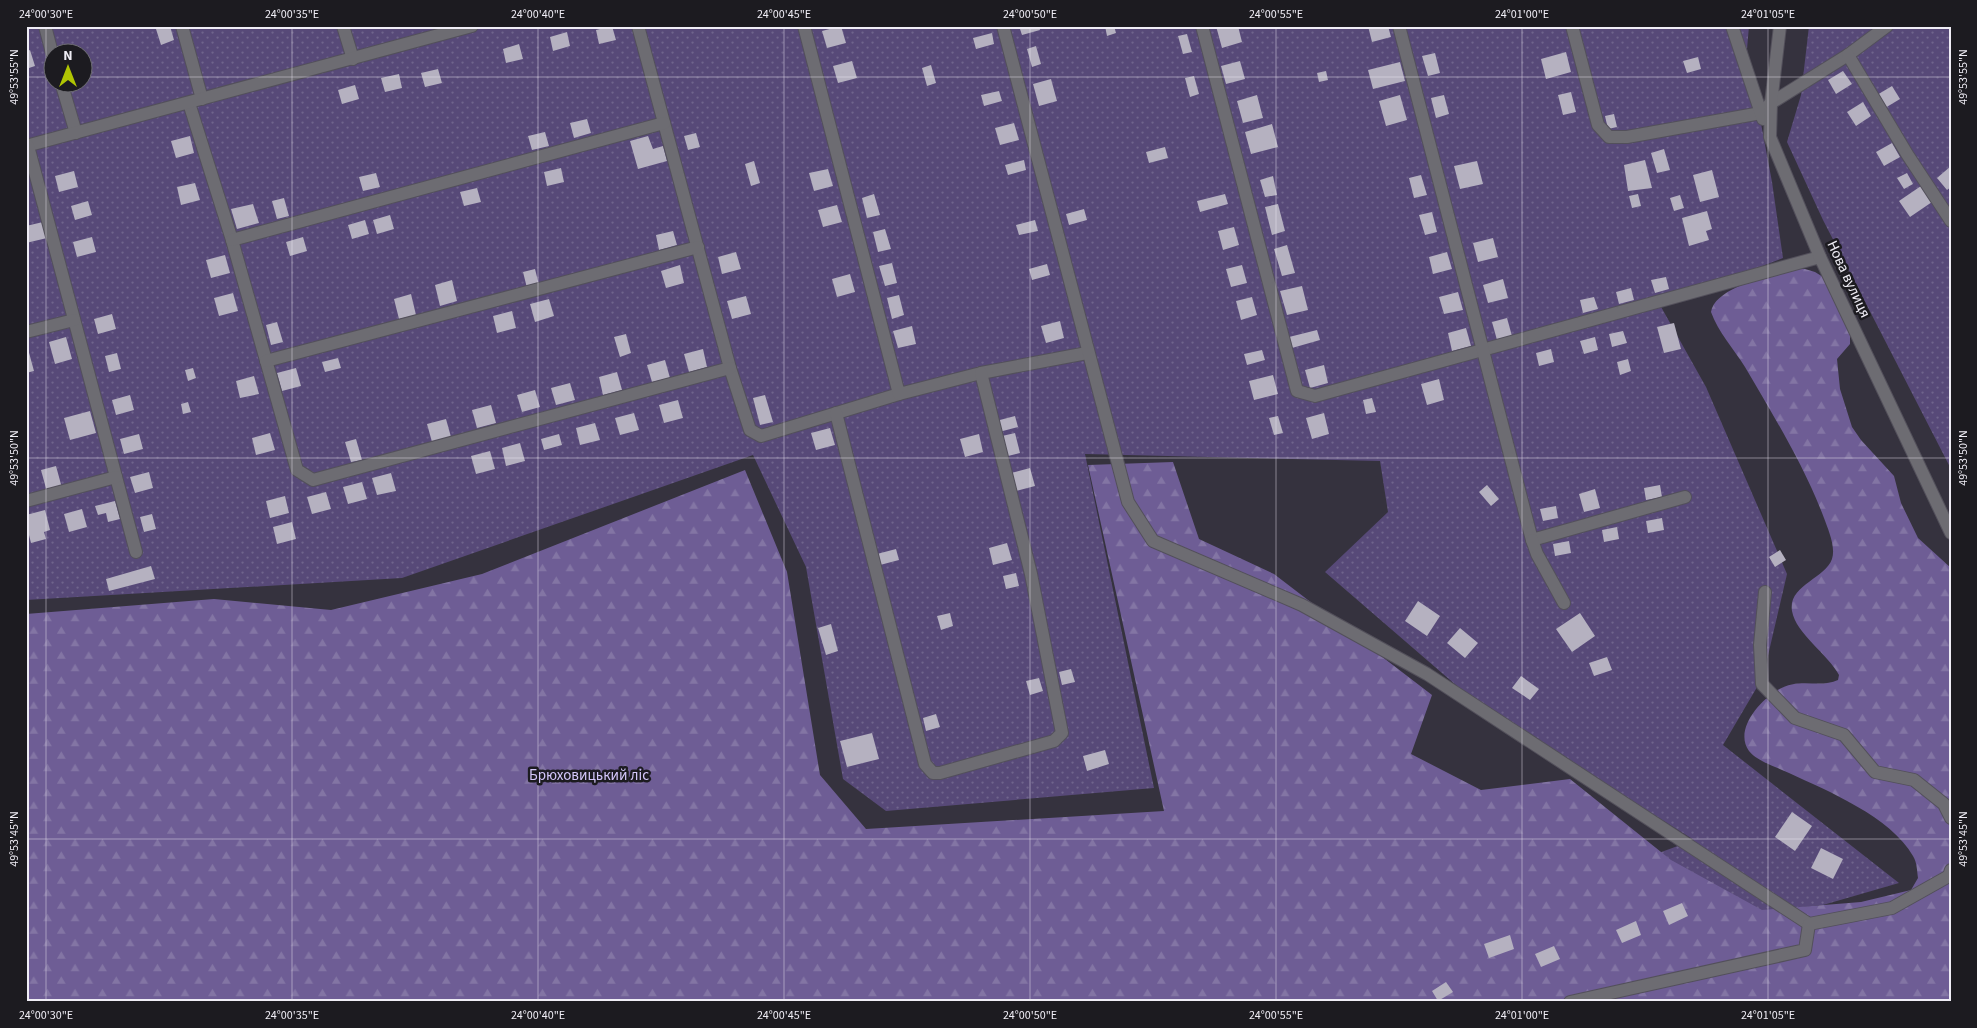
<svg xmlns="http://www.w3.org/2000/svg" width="1977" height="1028" font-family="'Source Sans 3',sans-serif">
<defs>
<pattern id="green-dots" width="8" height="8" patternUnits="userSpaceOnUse" patternTransform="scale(1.25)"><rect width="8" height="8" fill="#574978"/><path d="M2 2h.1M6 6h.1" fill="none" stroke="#6f648c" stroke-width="1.8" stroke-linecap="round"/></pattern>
<pattern id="forest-firs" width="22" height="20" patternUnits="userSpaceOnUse" patternTransform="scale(1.25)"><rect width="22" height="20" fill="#6e5d95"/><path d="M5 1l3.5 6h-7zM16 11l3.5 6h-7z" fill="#8375a4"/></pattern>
</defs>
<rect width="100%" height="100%" fill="#35323e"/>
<g fill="url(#green-dots)" fill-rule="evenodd">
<path d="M26,26H1749L1747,49L1772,182L1783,258L1660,305L1706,387L1787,574L1763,677L1723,745L1899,883L1823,905L1406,946L1694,840L1479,705L1325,572L1388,512L1380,461L1085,454L1154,788L886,811L843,779L806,567L753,455L402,578L26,600ZM52,52H82V82H52Z"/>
<polygon points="1809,26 1951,26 1951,469 1823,220 1787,142 1801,95"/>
</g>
<path fill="url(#forest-firs)" d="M1792,269H1805L1815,272L1823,277L1850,328V344L1837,359L1840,389L1852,427L1861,440L1894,476L1901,503L1918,538L1951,568V1002H26V614L214,599L331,610L482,574L745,470L787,572L820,775L866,829L1164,811L1088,465L1173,462L1199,539L1274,574L1432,695L1411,754L1481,790L1570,779L1671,860L1762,910L1861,902L1911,890L1918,878C1917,871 1917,862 1913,856C1891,817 1828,791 1789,773C1777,767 1758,762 1749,751C1734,730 1759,702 1776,691C1799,676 1819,689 1838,680L1839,675C1828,654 1796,634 1792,611C1788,585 1825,579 1832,559C1836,547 1828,529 1824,518C1804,465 1773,415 1745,367C1734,349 1718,332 1711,312C1715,287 1770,276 1792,269Z"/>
<g fill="#b5b1c0">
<polygon points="165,26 170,26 174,40 161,45 156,29"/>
<polygon points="612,26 616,40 599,44 596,30"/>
<polygon points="841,26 846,43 827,48 822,31"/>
<polygon points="1019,26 1039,26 1040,30 1022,35"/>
<polygon points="1105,26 1114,26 1116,33 1107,36"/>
<polygon points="1216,26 1238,26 1242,42 1222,48"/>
<polygon points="1368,26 1388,26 1391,37 1372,42"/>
<polygon points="567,32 570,46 553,51 550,37"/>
<polygon points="992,33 994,44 976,49 973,38"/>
<polygon points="1187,34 1192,52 1183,54 1178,36"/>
<polygon points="519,44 523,59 506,63 503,49"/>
<polygon points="1036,46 1041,64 1032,67 1027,49"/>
<polygon points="30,50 35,66 26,69 26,52"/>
<polygon points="1566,52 1571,72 1546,79 1541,59"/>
<polygon points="1435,53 1440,73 1428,76 1422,56"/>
<polygon points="1698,57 1701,69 1687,73 1683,61"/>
<polygon points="852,61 857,78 838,83 833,66"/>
<polygon points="1240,61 1245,79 1226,84 1221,66"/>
<polygon points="1400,62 1405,81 1373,89 1368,70"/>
<polygon points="931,65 936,83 927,86 922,68"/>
<polygon points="438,69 442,83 425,87 421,73"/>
<polygon points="1326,71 1328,80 1319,82 1317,73"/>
<polygon points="1843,71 1852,84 1836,94 1828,80"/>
<polygon points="399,74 402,88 385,92 381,78"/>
<polygon points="1194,76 1199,94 1190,97 1185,78"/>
<polygon points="1051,79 1057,101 1039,106 1033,84"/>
<polygon points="355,85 359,99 342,104 338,90"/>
<polygon points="1892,86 1900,99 1885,108 1877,95"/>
<polygon points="999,91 1002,101 984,106 981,95"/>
<polygon points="1571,92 1576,112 1563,115 1558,95"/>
<polygon points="1257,95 1263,118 1243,123 1237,101"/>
<polygon points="1400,95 1407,120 1386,126 1379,101"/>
<polygon points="1444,95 1449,114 1436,118 1431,98"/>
<polygon points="1863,102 1871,116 1856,126 1847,112"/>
<polygon points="1614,114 1617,127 1608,129 1605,116"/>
<polygon points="587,119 591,133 574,138 570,123"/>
<polygon points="1014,123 1019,140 1000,145 995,128"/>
<polygon points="1272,124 1278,147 1251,154 1245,132"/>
<polygon points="545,132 549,146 532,150 528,136"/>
<polygon points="696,133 700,147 688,150 684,136"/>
<polygon points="190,136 194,153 176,158 171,141"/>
<polygon points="648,136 653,149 663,146 667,161 638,169 630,141"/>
<polygon points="1892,143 1900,157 1884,166 1876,152"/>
<polygon points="1165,147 1168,158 1149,163 1146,152"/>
<polygon points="1664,149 1670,170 1657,173 1651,153"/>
<polygon points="1024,160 1026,170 1008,175 1005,165"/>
<polygon points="1645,160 1652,188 1628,191 1624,165"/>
<polygon points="754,161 760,183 751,186 745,164"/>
<polygon points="1477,161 1483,184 1460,189 1454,166"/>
<polygon points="1951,166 1951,187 1947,190 1937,178"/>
<polygon points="561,168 564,182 547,186 544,172"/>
<polygon points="828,169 833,186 814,191 809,173"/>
<polygon points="1712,170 1719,197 1700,202 1693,175"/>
<polygon points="74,171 78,187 59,192 55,176"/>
<polygon points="376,173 380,187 363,191 359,177"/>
<polygon points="1907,173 1913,184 1904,189 1897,178"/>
<polygon points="1421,175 1427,195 1414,198 1409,178"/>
<polygon points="1273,176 1277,195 1265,197 1260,180"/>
<polygon points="195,183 200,200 181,205 177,187"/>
<polygon points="1921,186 1932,202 1910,217 1899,201"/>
<polygon points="477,188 481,202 464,206 460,192"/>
<polygon points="874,194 880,215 867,218 862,198"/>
<polygon points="1225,194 1228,204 1200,212 1197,201"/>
<polygon points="1638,194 1641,206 1632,208 1629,196"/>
<polygon points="1680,195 1684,208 1674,211 1670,198"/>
<polygon points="284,198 289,216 277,219 272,201"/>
<polygon points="88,201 92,215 75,220 71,206"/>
<polygon points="253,204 259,223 237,229 231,209"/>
<polygon points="1278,204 1285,231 1272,235 1265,207"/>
<polygon points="837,205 842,222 823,227 818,210"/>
<polygon points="1084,209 1087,220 1069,225 1066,214"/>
<polygon points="1707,211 1712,229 1706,231 1709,240 1689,246 1682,218"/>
<polygon points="1432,212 1437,232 1425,235 1419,215"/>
<polygon points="390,215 394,229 377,234 373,220"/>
<polygon points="365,220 369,234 352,239 348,225"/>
<polygon points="1035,220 1038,231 1019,235 1016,225"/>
<polygon points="43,222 47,238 26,243 26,226"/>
<polygon points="1234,227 1239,245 1223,250 1218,231"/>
<polygon points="885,229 891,249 878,252 873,232"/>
<polygon points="673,231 677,245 659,250 656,235"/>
<polygon points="92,237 96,252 77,257 73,242"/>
<polygon points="303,237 307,251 290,256 286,242"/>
<polygon points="1493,238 1498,257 1478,262 1473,243"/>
<polygon points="1287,245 1295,273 1282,276 1274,249"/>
<polygon points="736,252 741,269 722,274 718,257"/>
<polygon points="1447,252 1452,269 1433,274 1429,257"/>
<polygon points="225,255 230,273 211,278 206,260"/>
<polygon points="892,263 897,283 885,286 879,266"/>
<polygon points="1047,264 1050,275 1032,280 1029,269"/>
<polygon points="680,265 684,283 666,288 661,271"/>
<polygon points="1242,265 1247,283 1231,287 1226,269"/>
<polygon points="535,269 539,285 527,288 523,272"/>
<polygon points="850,274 855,292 837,297 832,279"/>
<polygon points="1666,277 1669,289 1655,293 1651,280"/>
<polygon points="1503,279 1508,298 1488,303 1483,285"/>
<polygon points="452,280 457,301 440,306 435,285"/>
<polygon points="1302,286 1308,310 1287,315 1280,291"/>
<polygon points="1631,288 1634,300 1619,304 1616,292"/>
<polygon points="1458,292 1463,310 1444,314 1439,297"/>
<polygon points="233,293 238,311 219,316 214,298"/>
<polygon points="411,294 416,315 399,319 394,299"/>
<polygon points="899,295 904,315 892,319 887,298"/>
<polygon points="746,296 751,314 732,319 727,301"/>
<polygon points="1252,297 1257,315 1241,320 1236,301"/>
<polygon points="1594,297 1598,309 1583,313 1580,300"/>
<polygon points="549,299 554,316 535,322 530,304"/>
<polygon points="512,311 516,328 497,333 493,316"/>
<polygon points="112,314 116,329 98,334 94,319"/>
<polygon points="1507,318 1512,336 1497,340 1492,322"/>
<polygon points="1060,321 1064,338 1046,343 1041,326"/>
<polygon points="277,322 283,342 271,345 266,325"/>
<polygon points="1674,323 1681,349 1664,353 1657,327"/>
<polygon points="912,326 916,344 898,348 893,331"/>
<polygon points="1466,328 1471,346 1452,351 1448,333"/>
<polygon points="1317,330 1320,340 1292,348 1289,337"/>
<polygon points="1623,331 1627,343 1612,347 1609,334"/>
<polygon points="626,334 631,353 620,357 614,337"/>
<polygon points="66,337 72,359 55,364 49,342"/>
<polygon points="1595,337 1598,350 1584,354 1580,341"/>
<polygon points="26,349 28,349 34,371 26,373"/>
<polygon points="703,349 707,367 689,372 684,354"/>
<polygon points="1551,349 1554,362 1539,366 1536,353"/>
<polygon points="1262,350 1265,360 1247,365 1244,354"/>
<polygon points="117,353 121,369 109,372 105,356"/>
<polygon points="338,358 341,368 325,372 322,362"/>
<polygon points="1628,359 1631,371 1620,375 1617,362"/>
<polygon points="665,360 670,378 652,382 647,365"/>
<polygon points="1324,365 1328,383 1310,388 1305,370"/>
<polygon points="193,368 196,378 188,381 185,370"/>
<polygon points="296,368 301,386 282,391 277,373"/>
<polygon points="617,372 622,390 603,395 599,377"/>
<polygon points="1273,375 1278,394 1254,400 1249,381"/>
<polygon points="254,376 259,394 240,398 236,381"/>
<polygon points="1439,379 1444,400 1427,405 1421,384"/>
<polygon points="570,383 575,400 556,405 551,388"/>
<polygon points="535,390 540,407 522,412 517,395"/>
<polygon points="130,395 134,410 116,415 112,400"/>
<polygon points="765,395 773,422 760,425 753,398"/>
<polygon points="1372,398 1376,412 1366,414 1363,400"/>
<polygon points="678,400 683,418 664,423 659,405"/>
<polygon points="188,402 191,412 183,414 181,404"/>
<polygon points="491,405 496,423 477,428 472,410"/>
<polygon points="90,411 96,433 70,440 64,418"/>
<polygon points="634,413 639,430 620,435 615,418"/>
<polygon points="1324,413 1329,434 1312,439 1306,418"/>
<polygon points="1015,416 1018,427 999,432 996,421"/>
<polygon points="1278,416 1283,433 1274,435 1269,418"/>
<polygon points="446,419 451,437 432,442 427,424"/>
<polygon points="595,423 600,440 580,445 576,428"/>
<polygon points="830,428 835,445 816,450 811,433"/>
<polygon points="270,433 275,450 256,455 252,438"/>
<polygon points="1015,433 1020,453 1008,456 1002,436"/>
<polygon points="139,434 143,449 124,454 120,439"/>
<polygon points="559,434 562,445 544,450 541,439"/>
<polygon points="979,434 983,452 965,457 960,439"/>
<polygon points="356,439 362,460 351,462 345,442"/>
<polygon points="520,443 525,461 506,466 502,448"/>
<polygon points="490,451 495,469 476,474 471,456"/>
<polygon points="56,466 62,488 47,492 41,470"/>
<polygon points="1030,468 1035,486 1016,491 1011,473"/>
<polygon points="149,472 153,488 135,493 130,477"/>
<polygon points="391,473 396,491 377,495 372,478"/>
<polygon points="362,482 367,499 348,504 343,487"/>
<polygon points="1487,485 1499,499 1491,506 1479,492"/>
<polygon points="1660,485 1662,497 1646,500 1644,488"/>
<polygon points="1595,489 1600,508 1584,512 1579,494"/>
<polygon points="326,492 331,509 312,514 307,497"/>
<polygon points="285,496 289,513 270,518 266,501"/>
<polygon points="115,501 120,519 108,522 106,513 98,515 95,506"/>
<polygon points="1556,506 1558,518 1543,521 1540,509"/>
<polygon points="82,509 87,527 69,532 64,514"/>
<polygon points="45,510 50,530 44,532 46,539 31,543 29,535 26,536 26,515"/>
<polygon points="152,514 156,529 144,532 140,517"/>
<polygon points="1662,518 1664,530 1648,533 1646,521"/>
<polygon points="292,522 296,539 277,544 273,527"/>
<polygon points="1617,527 1619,539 1604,542 1602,530"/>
<polygon points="1569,541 1571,553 1555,556 1553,544"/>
<polygon points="1007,543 1012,560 993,565 989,548"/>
<polygon points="896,549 899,560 880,565 877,554"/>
<polygon points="1780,550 1786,560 1775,567 1769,557"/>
<polygon points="151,566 155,579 109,591 106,579"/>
<polygon points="1016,573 1019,586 1006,589 1003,576"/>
<polygon points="1418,601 1440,616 1427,636 1405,621"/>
<polygon points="950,613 953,626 941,630 937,616"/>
<polygon points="1580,613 1595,636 1572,652 1556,629"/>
<polygon points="831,624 838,651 826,655 818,628"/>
<polygon points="1460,628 1478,643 1465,658 1447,643"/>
<polygon points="1607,657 1612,670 1594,676 1589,663"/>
<polygon points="1071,669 1075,682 1062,685 1059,672"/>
<polygon points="1521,676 1539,689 1530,700 1512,688"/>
<polygon points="1039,678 1043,691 1030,695 1026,681"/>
<polygon points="936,714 940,727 926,731 923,718"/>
<polygon points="872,733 879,759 847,767 840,741"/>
<polygon points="1105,750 1109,764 1087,771 1083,756"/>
<polygon points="1792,812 1812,826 1795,851 1775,837"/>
<polygon points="1821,848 1843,859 1833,879 1811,868"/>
<polygon points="1682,903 1688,916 1669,925 1663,911"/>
<polygon points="1636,921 1641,935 1622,943 1616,930"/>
<polygon points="1510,935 1514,949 1489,958 1484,944"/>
<polygon points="1554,946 1560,959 1541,967 1535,954"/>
<polygon points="1446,982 1453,992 1438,1001 1432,991"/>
</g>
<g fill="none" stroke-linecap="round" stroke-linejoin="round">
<defs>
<g id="minor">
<polyline points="45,26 52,53"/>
<polyline points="182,26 202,99"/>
<polyline points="343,26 353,59"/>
<polyline points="638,26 730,368 750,430 761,436 899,394"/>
<polyline points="804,26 899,394 981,373 1087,353"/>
<polyline points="1003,26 1128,502 1153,541 1302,605 1427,674 1809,924"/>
<polyline points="1202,26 1297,391 1315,396 1820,257"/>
<polyline points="1399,26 1532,540 1685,497"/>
<polyline points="1572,26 1598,125 1609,137 1627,137 1761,113 1771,103 1848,55 1887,26"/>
<polyline points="1732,26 1763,119"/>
<polyline points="1780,26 1771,103 1770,137 1820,257 1951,533"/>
<polyline points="1848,55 1907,154 1951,221"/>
<polyline points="61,82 76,133"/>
<polyline points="189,103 232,240 297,470 313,480 730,368"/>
<polyline points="26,146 472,26"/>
<polyline points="28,146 136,552"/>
<polyline points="232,240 664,123"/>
<polyline points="26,332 74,320"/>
<polyline points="266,361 698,247"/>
<polyline points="836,413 925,764 933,773 940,773 1054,741 1062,733 1031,574 981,373"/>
<polyline points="26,501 116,477"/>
<polyline points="1532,540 1537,554 1564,603"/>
<polyline points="1765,592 1760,645 1762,684 1795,718 1844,735 1875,772 1914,780 1944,804 1951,818"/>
<polyline points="1570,1002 1805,950 1809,924 1892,908 1949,876 1951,870"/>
</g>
</defs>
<use href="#minor" stroke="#53505b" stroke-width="14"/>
<use href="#minor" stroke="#6d6c72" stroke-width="12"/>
</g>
<path fill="none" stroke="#efedf5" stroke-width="1" stroke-opacity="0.45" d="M46,26V1002M292,26V1002M538,26V1002M784,26V1002M1030,26V1002M1276,26V1002M1522,26V1002M1768,26V1002M26,77H52M82,77H1951M26,458H1951M26,839H1951"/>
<g text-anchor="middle" stroke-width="5" stroke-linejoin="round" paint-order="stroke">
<g font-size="15" fill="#efedf5" stroke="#1c1b20">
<text transform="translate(1849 279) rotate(65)" y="5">Нова вулиця</text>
</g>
<g font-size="15" fill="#d4c7fa" stroke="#1c1b20">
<text x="589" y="780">Брюховицький ліс</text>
</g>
</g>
<rect width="1977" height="1028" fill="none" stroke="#1c1b20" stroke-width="55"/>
<g transform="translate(68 68)"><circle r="24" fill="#1c1b20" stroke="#706f75"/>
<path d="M0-4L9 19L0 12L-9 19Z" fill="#b0c503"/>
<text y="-8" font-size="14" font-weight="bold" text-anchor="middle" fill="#efedf5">N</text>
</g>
<rect x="28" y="28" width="1922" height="972" fill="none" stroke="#efedf5" stroke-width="2"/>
<g font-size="12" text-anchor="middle" fill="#efedf5">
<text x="46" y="18">24°00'30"E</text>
<text x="292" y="18">24°00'35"E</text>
<text x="538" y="18">24°00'40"E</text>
<text x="784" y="18">24°00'45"E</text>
<text x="1030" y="18">24°00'50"E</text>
<text x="1276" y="18">24°00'55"E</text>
<text x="1522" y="18">24°01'00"E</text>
<text x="1768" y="18">24°01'05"E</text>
<text transform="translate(14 77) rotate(-90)" y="4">49°53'55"N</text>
<text transform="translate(1963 77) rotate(-90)" y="4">49°53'55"N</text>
<text transform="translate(14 458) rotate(-90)" y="4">49°53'50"N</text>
<text transform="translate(1963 458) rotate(-90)" y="4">49°53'50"N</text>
<text transform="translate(14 839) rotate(-90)" y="4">49°53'45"N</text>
<text transform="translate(1963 839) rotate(-90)" y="4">49°53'45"N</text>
<text x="46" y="1019">24°00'30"E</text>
<text x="292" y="1019">24°00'35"E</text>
<text x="538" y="1019">24°00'40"E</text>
<text x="784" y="1019">24°00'45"E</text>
<text x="1030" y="1019">24°00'50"E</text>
<text x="1276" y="1019">24°00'55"E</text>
<text x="1522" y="1019">24°01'00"E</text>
<text x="1768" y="1019">24°01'05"E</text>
</g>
</svg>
